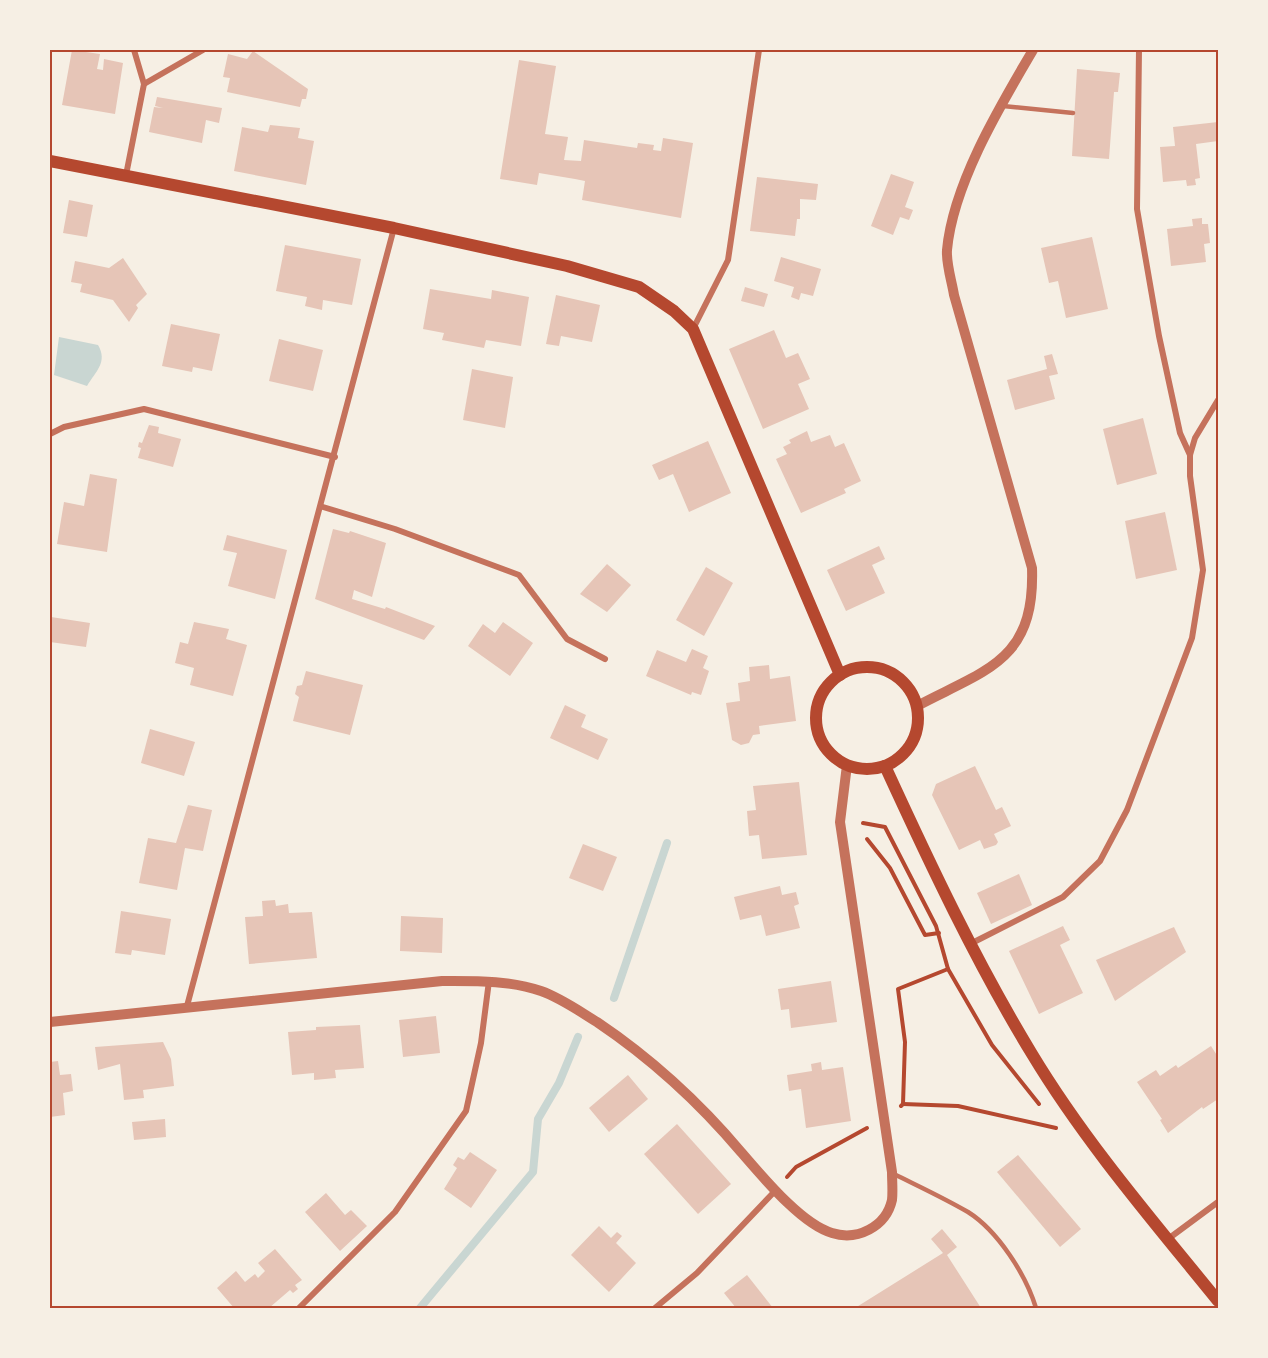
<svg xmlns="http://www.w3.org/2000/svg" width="1268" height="1358" font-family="Cabin,sans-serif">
<rect width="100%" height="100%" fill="#f6efe4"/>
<path fill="#c9d6d2" d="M59,337L98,345C108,362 96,371 87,386L54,375Z"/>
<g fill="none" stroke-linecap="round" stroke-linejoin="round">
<g stroke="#c9d6d2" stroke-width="8">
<polyline points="614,998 667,843"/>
<polyline points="420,1308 533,1172 538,1119 559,1083 578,1037"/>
</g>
</g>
<g fill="#e6c5b7">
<polygon points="72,50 100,54 97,69 103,70 104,59 123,63 115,114 62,105"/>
<polygon points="253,51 308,89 306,99 302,99 300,107 227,92 230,78 223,77 228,54 247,59"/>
<polygon points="519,60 556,66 545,134 568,137 564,160 581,161 584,140 637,148 638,143 654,145 653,150 661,151 663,138 693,143 681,218 582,200 585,181 575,179 539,173 537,185 500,179"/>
<polygon points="1077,69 1120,73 1118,92 1114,92 1109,159 1072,156"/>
<polygon points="157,97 222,108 219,123 206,120 202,143 149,132 154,107 163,108 155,106"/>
<polygon points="1218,122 1218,141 1196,144 1200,178 1195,179 1196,185 1187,186 1186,180 1163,182 1160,147 1175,146 1173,127"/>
<polygon points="270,125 300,128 298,138 314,141 306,185 234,171 242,127 268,132"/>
<polygon points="891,174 914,182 905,207 913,210 909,220 900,217 893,235 871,226"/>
<polygon points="757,177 818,184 816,200 800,199 800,219 797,219 795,236 750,231"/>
<polygon points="69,200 93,205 87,237 63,233"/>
<polygon points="1202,218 1202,224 1208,224 1210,243 1204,244 1206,262 1171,266 1167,229 1193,226 1192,219"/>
<polygon points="1092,237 1108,309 1066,318 1058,281 1049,283 1041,248"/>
<polygon points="285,245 361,259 352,305 323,300 322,310 305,306 307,297 276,291"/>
<polygon points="781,257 821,269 813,296 801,293 799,300 791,297 794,287 774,281"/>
<polygon points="123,258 147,294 136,305 138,308 129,322 113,300 80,292 82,284 71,282 75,261 109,268"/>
<polygon points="745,287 768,294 764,307 741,301"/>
<polygon points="430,289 491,299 492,290 529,297 521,346 486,340 484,348 442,340 444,333 423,329"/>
<polygon points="556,295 600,305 592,342 561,336 559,346 546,344"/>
<polygon points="171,324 220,334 212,371 193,367 192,372 162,366"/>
<polygon points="774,330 786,358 798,353 810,379 798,384 809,409 763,429 729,349"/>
<polygon points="279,339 323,350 313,391 269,381"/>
<polygon points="1052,354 1058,374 1049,376 1055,399 1015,410 1007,380 1047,369 1044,356"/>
<polygon points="472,369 513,377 505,428 463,420"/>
<polygon points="1143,418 1157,474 1117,485 1103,429"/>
<polygon points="149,425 159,427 158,433 181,439 173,467 138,458 141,448 138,447 139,442 142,443"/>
<polygon points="807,431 811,442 830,435 835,447 844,443 861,481 844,489 846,493 801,513 776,459 787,454 783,447 791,443 789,440"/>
<polygon points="708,441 731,493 689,512 673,474 659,480 652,465"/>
<polygon points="90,474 117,479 107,552 57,544 64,502 84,506"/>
<polygon points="1165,512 1177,570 1136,579 1125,521"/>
<polygon points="333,529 349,533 350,531 386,543 372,597 354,590 352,599 385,609 386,607 435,626 424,640 315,599"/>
<polygon points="227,535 287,550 275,599 228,586 237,553 223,550"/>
<polygon points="879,546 885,559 872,565 885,593 846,611 827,570"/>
<polygon points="607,564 631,585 607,612 580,594"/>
<polygon points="706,567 733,583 704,636 676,620"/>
<polygon points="51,617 90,623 86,647 50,642"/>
<polygon points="194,622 229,629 226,639 247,645 233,696 190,685 194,668 175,663 180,642 188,644"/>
<polygon points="503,622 533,643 510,676 468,646 483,624 495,633"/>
<polygon points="692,649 708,656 703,668 709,671 701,695 692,692 691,695 646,676 657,650 686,662"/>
<polygon points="769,665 770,679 790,676 796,721 759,726 760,734 753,735 749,743 741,745 732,740 726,703 740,701 738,683 750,681 749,667"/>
<polygon points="306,671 363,685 350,735 293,721 299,697 295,694 297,686 302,685"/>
<polygon points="565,705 586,715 581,727 608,739 598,760 550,738"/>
<polygon points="150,729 195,742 184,776 141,763"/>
<polygon points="975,766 996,810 1002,807 1011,826 994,834 998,842 996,845 984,849 980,840 959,850 932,795 936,784"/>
<polygon points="799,782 807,855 762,859 759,835 749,836 747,811 756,810 753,786"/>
<polygon points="188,805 212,810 203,851 185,848 177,890 139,883 148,838 176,843"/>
<polygon points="583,844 617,857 603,891 569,878"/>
<polygon points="1019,874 1032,905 991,924 977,893"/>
<polygon points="780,886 782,895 796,892 799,904 794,906 800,928 766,936 761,915 740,920 734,897"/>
<polygon points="275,900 276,906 288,904 289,913 312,912 317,958 249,964 245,917 263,916 262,901"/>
<polygon points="121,911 171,919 165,955 132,950 131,955 115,953"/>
<polygon points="401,916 443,918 442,953 400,951"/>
<polygon points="1063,926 1070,940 1060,945 1083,993 1039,1014 1009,951"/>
<polygon points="1174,927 1186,952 1115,1001 1096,960"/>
<polygon points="831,981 837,1022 791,1028 789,1009 781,1010 778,989"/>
<polygon points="436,1016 440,1053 403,1057 399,1020"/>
<polygon points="360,1025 364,1068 335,1070 336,1078 314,1080 314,1073 292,1075 288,1032 316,1030 316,1027"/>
<polygon points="163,1042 171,1059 174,1086 143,1090 144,1098 124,1100 120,1064 98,1070 95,1047"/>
<polygon points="1211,1046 1218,1057 1218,1091 1216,1092 1218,1099 1203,1109 1202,1107 1168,1133 1160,1120 1162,1119 1137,1082 1156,1070 1160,1076 1176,1065 1178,1068"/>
<polygon points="58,1061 60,1075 71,1074 73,1091 63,1093 65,1115 50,1117 50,1062"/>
<polygon points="821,1062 822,1070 843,1067 851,1121 806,1128 801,1089 789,1091 787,1075 812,1071 811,1064"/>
<polygon points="628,1075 648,1099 609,1132 589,1108"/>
<polygon points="165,1119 166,1137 134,1140 132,1122"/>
<polygon points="677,1124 731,1184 698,1214 644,1154"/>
<polygon points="470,1152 497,1170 471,1208 444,1189 457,1168 453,1165 458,1157 464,1160"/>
<polygon points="1018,1155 1081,1229 1060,1247 997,1172"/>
<polygon points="326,1193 345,1215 351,1210 367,1226 340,1251 305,1212"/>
<polygon points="599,1226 611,1238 617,1232 622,1236 616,1243 636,1263 609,1292 571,1255"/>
<polygon points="942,1229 957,1247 947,1255 981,1308 855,1308 943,1253 931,1239"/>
<polygon points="275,1249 302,1280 295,1285 298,1289 293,1293 290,1290 269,1308 234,1308 217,1288 236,1271 245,1282 255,1274 258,1278 265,1271 258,1263"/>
<polygon points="747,1275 773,1308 736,1308 724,1293"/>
</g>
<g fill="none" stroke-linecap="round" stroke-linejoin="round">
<g stroke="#b5482f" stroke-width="4">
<polyline points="863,823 885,827 936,926 948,969 992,1045 1039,1104"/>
<polyline points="867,839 890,868 925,935 939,933"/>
<polyline points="903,1104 958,1106 1056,1128"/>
<polyline points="901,1106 903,1104 905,1042 898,989 948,969"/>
<polyline points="787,1177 796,1167 867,1128"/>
</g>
<g stroke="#c5725c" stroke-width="4.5">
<polyline points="1003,106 1073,113"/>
<path d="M894,1174C918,1186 944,1198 968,1212C998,1231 1026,1275 1036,1308"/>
</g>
<g stroke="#c5725c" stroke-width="6">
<polyline points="1139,50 1137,209 1159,336 1180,433 1190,455"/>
<polyline points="144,84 203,50"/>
<polyline points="126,175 144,84 134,50"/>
<polyline points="693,329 728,260 759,50"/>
<polyline points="50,434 64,427 144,409 335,457"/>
<polyline points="323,507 395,529 519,575 567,639 605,659"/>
<polyline points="970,944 1063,897 1100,861 1127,810 1192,638 1203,570 1190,476 1190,455 1195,438 1218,400"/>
<polyline points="187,1006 394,228"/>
<polyline points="1168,1239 1218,1202"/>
<polyline points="299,1308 395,1212 466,1111 481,1043 489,981"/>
<polyline points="655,1308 697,1273 775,1191"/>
</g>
<g stroke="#c5725c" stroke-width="10">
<path d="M917,706C987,669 1035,661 1032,568L954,295C952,282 946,264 947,250C953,184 1000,106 1033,50"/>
<path d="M50,1022L442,981C475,981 509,980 541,991C561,998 579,1011 597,1022C652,1059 698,1101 741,1152C762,1176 801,1224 832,1233C857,1241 886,1227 892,1200C893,1191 892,1181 892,1172L840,822L847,765"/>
</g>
<g stroke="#b5482f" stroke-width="12">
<polyline points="50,161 394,228 567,266 639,287 674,311 693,329 840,675"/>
<circle cx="867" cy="718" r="51"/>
<path d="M885,766C930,864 976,962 1032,1054C1085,1142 1154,1222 1218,1301"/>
</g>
</g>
<rect width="1268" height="1358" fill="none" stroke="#f6efe4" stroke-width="102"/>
<rect x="51" y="51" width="1166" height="1256" fill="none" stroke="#b5482f" stroke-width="2"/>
</svg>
